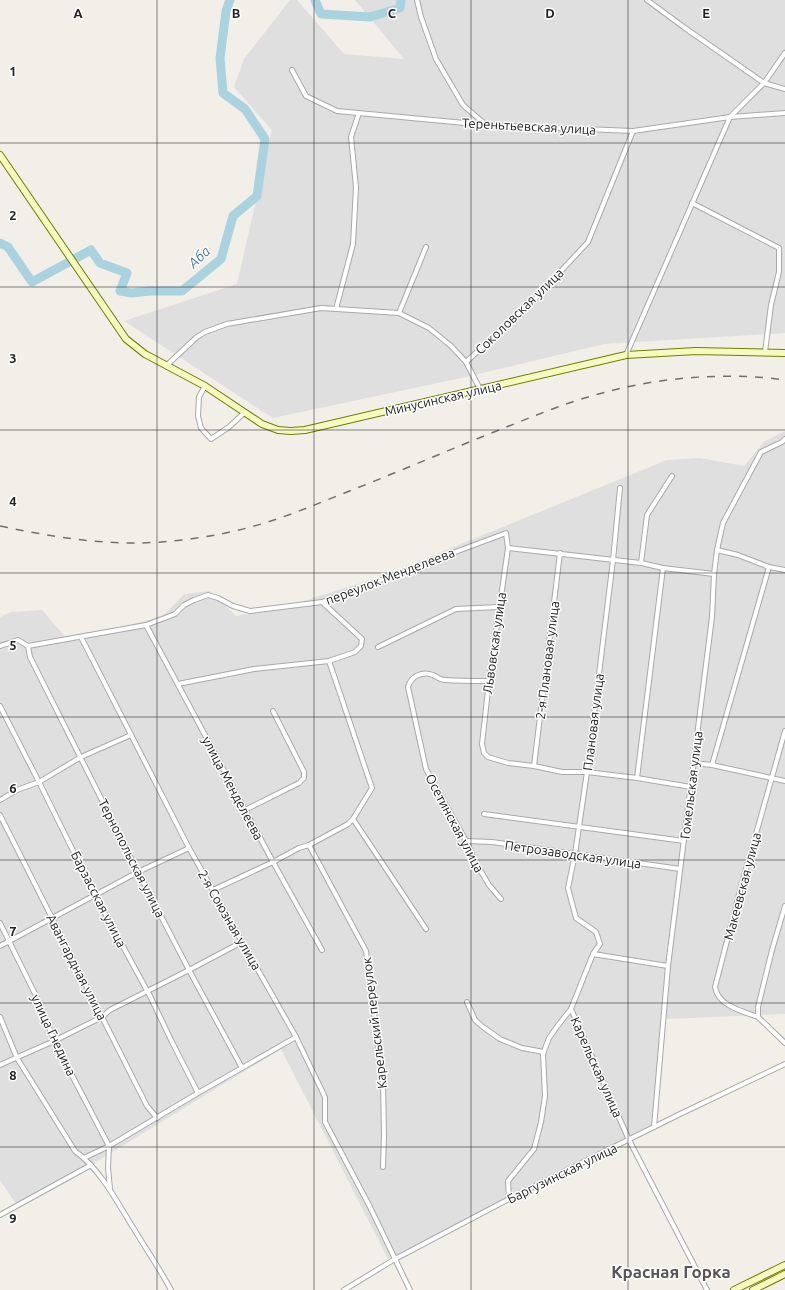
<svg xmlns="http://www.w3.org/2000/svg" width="785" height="1290" font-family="Ubuntu,sans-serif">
<rect width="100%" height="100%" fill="#f2efe9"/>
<g fill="#e0dfdf">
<polygon points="290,0 297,0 344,54 404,59 355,0 785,0 785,333 604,344 466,377 273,418 124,321 237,284 272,130 234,87 244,59"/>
<polygon points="785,431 785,1014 666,1019 651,1125 388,1259 281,1049 91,1165 16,1204 0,1180 0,617 11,612 42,610 69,641 163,616 184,594 210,591 236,616 278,609 380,577 667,460 700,458 744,466 764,442"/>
</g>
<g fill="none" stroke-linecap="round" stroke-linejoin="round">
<g stroke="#aad3df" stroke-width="9">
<polyline points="315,0 321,14 370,17 400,8 401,0"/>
<polyline points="0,243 8,247 32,282 91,250 100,263 127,273 120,291 132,293 149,291 182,291 221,259 233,216 257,196 265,139 245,109 223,93 220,58 226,11 230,0"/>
</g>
<defs>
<g id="street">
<polyline points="417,0 421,17 436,59 463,105 486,125"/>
<polyline points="647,0 685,28 764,83 785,89"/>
<polyline points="292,70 306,96 337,111 486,125 633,131 730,117 785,113"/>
<polyline points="692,203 779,248 779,272 771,305 765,352"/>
<polyline points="336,309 353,244 356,187 351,137 359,113"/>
<polyline points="399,313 426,247"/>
<polyline points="626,355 730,117 764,83 785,53"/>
<polyline points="167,365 197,337 205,332 227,324 321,308 399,313 429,328 451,346 466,362"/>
<polyline points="205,386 199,397 198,416 201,428 211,439 229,427 244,413"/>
<polyline points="480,389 466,362 535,299 588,242 633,131"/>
<polyline points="508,548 641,563 663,568 714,574"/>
<polyline points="717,550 738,555 769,567 785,570"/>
<polyline points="641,563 647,515 672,476"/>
<polyline points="146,625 273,862 322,950"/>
<polyline points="81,637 189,848 296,1037 325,1097 325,1122 369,1205 410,1290"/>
<polyline points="0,646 18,640 28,646 146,625 175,614 184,605 194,600 208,595 218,598 233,606 250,611 322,602 506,533 508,548 489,681 482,744 484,753 488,757 508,763 534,766 562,772 587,772 637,778 691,787"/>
<polyline points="28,646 30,657 138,872 189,970 242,1068"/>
<polyline points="378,647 456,609 499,607"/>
<path d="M489,681C474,681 459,681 445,680C440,680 437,677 433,675C422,671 411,676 408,687L426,769L466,841L476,863L489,885L501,899"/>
<polyline points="178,684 254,669 329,661 355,652 361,646 362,639 322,602"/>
<polyline points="0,706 39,782 95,895 150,996 172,1042 198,1093"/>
<polyline points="694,763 712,765 785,781"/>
<polyline points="712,765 769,567"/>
<polyline points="534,766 560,553"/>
<polyline points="637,778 663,568"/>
<polyline points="0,800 17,790 39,782 81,757 131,735"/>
<polyline points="245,810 299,783 304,778 304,772 273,711"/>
<polyline points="484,814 684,841"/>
<polyline points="0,815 147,1106 157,1118"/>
<polyline points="353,819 426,929"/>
<polyline points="466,841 492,842 680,869"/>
<polyline points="309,845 366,951 383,1082 384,1135 383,1167"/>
<polyline points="213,890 273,862 299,848 309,845 348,824 353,819 372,788 329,661"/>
<polyline points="785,906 772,950 758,1007 758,1017 785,1043"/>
<polyline points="0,923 40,1004 54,1041 109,1146 108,1168 110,1189"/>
<polyline points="0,946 138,872 189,848"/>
<polyline points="593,954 668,966"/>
<polyline points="467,1002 475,1020 483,1027 500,1039 522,1048 544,1052"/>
<polyline points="571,1009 629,1140 707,1290"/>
<path d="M0,1017L17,1058L75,1151C101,1170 117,1202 134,1229C146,1249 160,1269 171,1290"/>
<path d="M758,1017C742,1011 718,1006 715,987L741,887L785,731"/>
<polyline points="0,1065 54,1041 102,1017 110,1010 189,970 242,942"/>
<polyline points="654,1127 668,966 712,617 714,574 717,550 723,523 761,452 782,442 785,439"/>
<polyline points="84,1158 109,1146 198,1093 296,1037"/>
<polyline points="509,1199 508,1181 534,1149 541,1122 545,1096 543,1054 549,1038 559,1024 571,1009 593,954 600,944 596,932 576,918 568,888 575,854 587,772 613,560 620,488"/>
<polyline points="0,1215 91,1165"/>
<polyline points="344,1290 395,1259 509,1199 680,1114 785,1064"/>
</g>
<g id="secondary">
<polyline points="0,155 126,339 145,354 205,386 262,424 278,430 291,431 305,430 626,355 696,351 785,353"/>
<polyline points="734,1290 785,1265"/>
<polyline points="753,1290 785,1274"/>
</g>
</defs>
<use href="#street" stroke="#a9a9a9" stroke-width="6"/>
<use href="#secondary" stroke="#707d05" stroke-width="8"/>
<use href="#street" stroke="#fff" stroke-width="4"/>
<use href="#secondary" stroke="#f7fabf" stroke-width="6"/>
<path stroke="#707070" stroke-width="1.5" stroke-dasharray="8 8" stroke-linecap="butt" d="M0,526C44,535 88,543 134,543C169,543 213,537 247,528C282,519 314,505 347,492C403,470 458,446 514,424C544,412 574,400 606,392C661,377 729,372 785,380"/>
</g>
<path fill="none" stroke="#222" stroke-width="1" stroke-opacity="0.55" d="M157,0V1290M314,0V1290M471,0V1290M628,0V1290M0,143H785M0,287H785M0,430H785M0,573H785M0,717H785M0,860H785M0,1003H785M0,1147H785"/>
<g text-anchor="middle" stroke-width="3" stroke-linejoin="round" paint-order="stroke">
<g font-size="13" fill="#222" stroke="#fff">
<text transform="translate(529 126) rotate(3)" y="5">Тереньтьевская улица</text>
<text transform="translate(519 311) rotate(-44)" y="5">Соколовская улица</text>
<text transform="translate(443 398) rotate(-13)" y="5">Минусинская улица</text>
<text transform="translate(390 576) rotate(-21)" y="5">переулок Менделеева</text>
<text transform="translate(494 643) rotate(-82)" y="5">Львовская улица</text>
<text transform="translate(547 660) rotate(-83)" y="5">2-я Плановая улица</text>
<text transform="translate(593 722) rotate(-83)" y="5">Плановая улица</text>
<text transform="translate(691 785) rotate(-83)" y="5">Гомельская улица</text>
<text transform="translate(233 788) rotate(62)" y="5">улица Менделеева</text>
<text transform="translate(455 823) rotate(62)" y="5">Осетинская улица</text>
<text transform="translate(573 854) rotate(8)" y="5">Петрозаводская улица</text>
<text transform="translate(132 858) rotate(63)" y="5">Тернопольская улица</text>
<text transform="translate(742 886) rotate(-75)" y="5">Макеевская улица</text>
<text transform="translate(99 899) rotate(63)" y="5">Барзасская улица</text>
<text transform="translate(230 920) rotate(60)" y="5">2-я Союзная улица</text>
<text transform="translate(77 967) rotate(63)" y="5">Авангардная улица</text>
<text transform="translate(374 1023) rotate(-97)" y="5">Карельский переулок</text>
<text transform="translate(54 1035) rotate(65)" y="5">улица Гнедина</text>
<text transform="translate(597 1067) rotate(66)" y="5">Карельская улица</text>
<text transform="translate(562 1173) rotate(-26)" y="5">Баргузинская улица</text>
</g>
<g font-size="14" font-style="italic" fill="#4a7aab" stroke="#fff">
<text transform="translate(199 257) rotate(-44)" y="5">Аба</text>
</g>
<g font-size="17" font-weight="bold" fill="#555" stroke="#fff">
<text x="671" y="1278">Красная Горка</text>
</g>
</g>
<g font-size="13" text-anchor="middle" font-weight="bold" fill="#222" stroke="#fff" stroke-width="3" stroke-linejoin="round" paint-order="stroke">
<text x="78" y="18">A</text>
<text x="236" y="18">B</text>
<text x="392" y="18">C</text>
<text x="550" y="18">D</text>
<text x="706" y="18">E</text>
<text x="13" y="76">1</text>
<text x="13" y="220">2</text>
<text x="13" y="363">3</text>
<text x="13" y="506">4</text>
<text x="13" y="650">5</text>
<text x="13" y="793">6</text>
<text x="13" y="936">7</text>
<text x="13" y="1080">8</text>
<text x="13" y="1223">9</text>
</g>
</svg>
